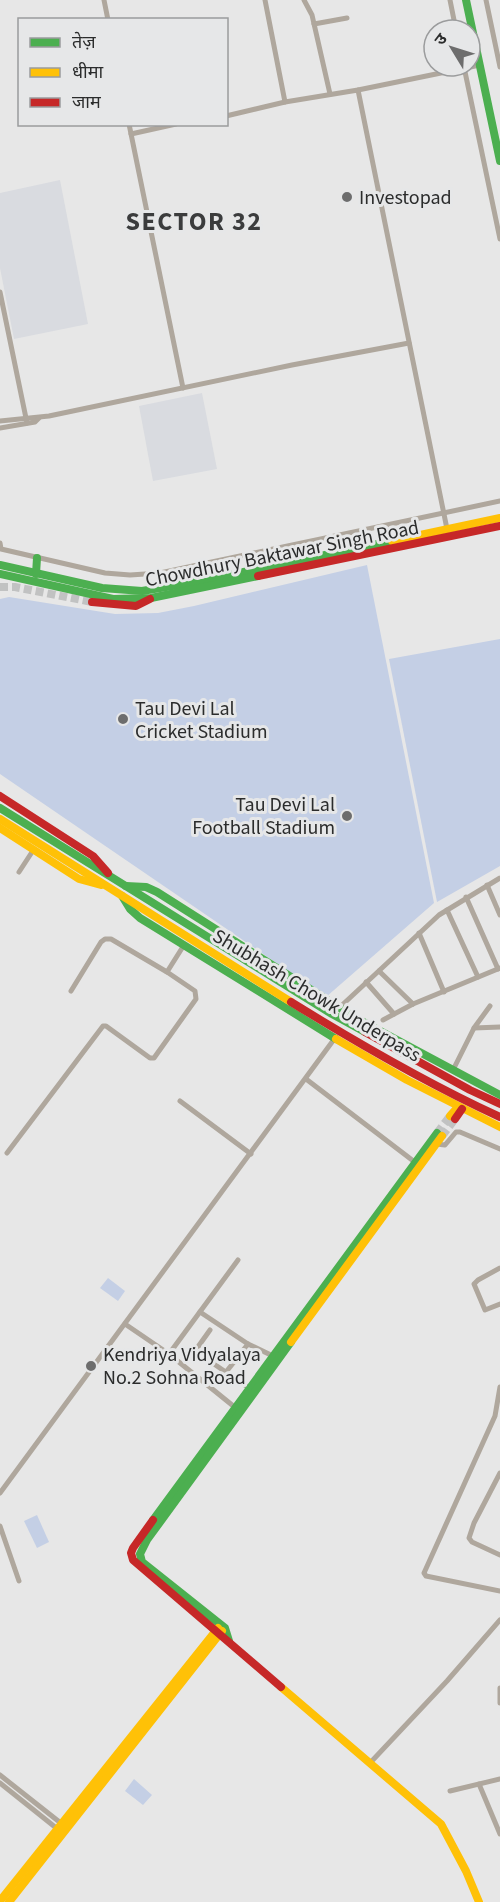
<svg xmlns="http://www.w3.org/2000/svg" width="500" height="1902" font-family="'Source Sans 3','Noto Sans Devanagari',sans-serif">
<rect width="100%" height="100%" fill="#e7e7e7"/>
<g fill="#d9dbe0">
<polygon points="60,180 88,324 14,339 0,268 0,193"/>
<polygon points="202,393 217,469 153,481 139,406"/>
</g>
<g fill="#c4cfe5">
<polygon points="367,565 434,903 326,997 0,774 0,599 9,597 115,614 158,613 194,606"/>
<polygon points="500,639 500,866 437,902 389,659"/>
<polygon points="108,1278 125,1291 118,1301 100,1288"/>
<polygon points="37,1515 49,1542 37,1548 24,1521"/>
<polygon points="134,1779 152,1795 143,1805 125,1791"/>
</g>
<g fill="none" stroke-linecap="round" stroke-linejoin="round">
<g stroke="#c1c2c2" stroke-width="8" stroke-dasharray="8 4" stroke-linecap="butt">
<polyline points="0,587 15,587 92,602"/>
<polyline points="437,1133 450,1116"/>
<polyline points="442,1136 455,1119"/>
</g>
<g stroke="#afa79d" stroke-width="5">
<polyline points="104,0 108,20"/>
<polyline points="265,0 285,102"/>
<polyline points="304,0 312,15 330,94"/>
<polyline points="450,0 456,30"/>
<polyline points="486,0 500,67"/>
<polyline points="314,24 347,18"/>
<polyline points="464,67 500,239"/>
<polyline points="358,90 447,529"/>
<polyline points="226,116 285,102 358,90 480,65"/>
<polyline points="129,124 183,388"/>
<polyline points="131,134 176,124"/>
<polyline points="0,292 27,423"/>
<polyline points="0,421 49,416 292,365 409,343"/>
<polyline points="0,428 35,422 39,418"/>
<polyline points="0,543 1,549 105,573 130,575 160,573 500,501"/>
<polyline points="19,872 34,849"/>
<polyline points="487,885 500,915"/>
<polyline points="466,897 498,969"/>
<polyline points="447,910 478,977"/>
<polyline points="419,933 444,992"/>
<polyline points="379,971 413,1004"/>
<polyline points="167,972 184,945"/>
<polyline points="366,982 394,1014"/>
<polyline points="340,1007 439,915 500,878"/>
<polyline points="383,1020 413,1004 500,968"/>
<polyline points="474,1028 500,1027"/>
<polyline points="453,1070 474,1028 490,1006"/>
<polyline points="306,1079 416,1163"/>
<polyline points="180,1101 251,1154"/>
<polyline points="436,1144 445,1145 456,1132 460,1132 500,1149"/>
<polyline points="7,1153 103,1026 106,1026 150,1058 154,1058 196,999 195,991 167,972 111,939 105,939 101,942 71,991"/>
<polyline points="500,1268 478,1280 474,1284 485,1310 500,1304"/>
<polyline points="200,1312 248,1344 273,1356"/>
<polyline points="125,1324 169,1354 237,1409"/>
<polyline points="210,1330 195,1351 252,1390"/>
<polyline points="241,1353 248,1344"/>
<polyline points="169,1354 238,1260"/>
<polyline points="226,1372 238,1357"/>
<polyline points="500,1387 495,1416 424,1573 426,1576 500,1591"/>
<polyline points="500,1473 474,1523 469,1538 472,1542 500,1555"/>
<polyline points="0,1493 335,1038"/>
<polyline points="0,1526 19,1581"/>
<polyline points="500,1688 500,1703"/>
<polyline points="370,1763 447,1681 500,1620"/>
<polyline points="0,1775 62,1824"/>
<polyline points="0,1783 60,1831"/>
<polyline points="479,1784 500,1834"/>
<polyline points="450,1791 500,1779"/>
</g>
<g stroke="#4caf50" stroke-width="8">
<polyline points="466,0 500,161"/>
<polyline points="0,565 102,588 142,591 196,582 392,541"/>
<polyline points="0,574 113,599 151,598 258,576"/>
<polyline points="36,574 37,558"/>
<polyline points="0,808 332,1014 365,1032"/>
<polyline points="126,886 146,887 157,892 354,1017 500,1095"/>
<polyline points="122,896 130,909 140,918 336,1039"/>
<polyline points="153,1520 437,1133"/>
<polyline points="229,1641 225,1628 142,1562 140,1554 147,1540 291,1342"/>
</g>
<g stroke="#ffc107" stroke-width="8">
<polyline points="392,541 500,518"/>
<polyline points="0,819 291,1002"/>
<polyline points="0,828 79,879 101,885"/>
<polyline points="336,1039 407,1080 500,1127"/>
<polyline points="450,1116 458,1107"/>
<polyline points="291,1342 442,1136"/>
<polyline points="281,1687 441,1824 466,1871 479,1902"/>
<polyline points="0,1901 218,1628"/>
<polyline points="9,1902 222,1631"/>
</g>
<g stroke="#c62828" stroke-width="8">
<polyline points="258,576 500,526"/>
<polyline points="92,602 136,606 150,599"/>
<polyline points="0,796 93,856 108,873"/>
<path d="M291,1002C359,1044 428,1084 500,1117"/>
<polyline points="365,1032 470,1090 500,1104"/>
<polyline points="455,1119 462,1109"/>
<polyline points="153,1520 133,1548 131,1553 133,1560 281,1687"/>
</g>
</g>
<g fill="#6d6d6d" stroke="#e6e7e8" stroke-width="2">
<circle cx="347" cy="197" r="6"/>
<circle cx="123" cy="719" r="6"/>
<circle cx="347" cy="816" r="6"/>
<circle cx="91" cy="1366" r="6"/>
</g>
<g text-anchor="middle" stroke-width="6" stroke-linejoin="round" paint-order="stroke">
<g font-size="20" fill="#2b2c2c" stroke="#e6e7e8" text-anchor="start">
<text x="359" y="204">Investopad</text>
<text x="135" y="715">Tau Devi Lal<tspan x="135" dy="23">Cricket Stadium</tspan></text>
<text x="335" y="811" text-anchor="end">Tau Devi Lal<tspan x="335" dy="23">Football Stadium</tspan></text>
<text x="103" y="1361">Kendriya Vidyalaya<tspan x="103" dy="23">No.2 Sohna Road</tspan></text>
</g>
<g font-size="20" fill="#2b2c2c" stroke="#e6e7e8">
<text transform="translate(282 553) rotate(-11)" y="7">Chowdhury Baktawar Singh Road</text>
<text transform="translate(317 995) rotate(31)" y="7">Shubhash Chowk Underpass</text>
</g>
<g font-size="26" font-weight="bold" letter-spacing="1.5" fill="#3b3c3d" stroke="#e6e7e8">
<text x="194" y="230">SECTOR 32</text>
</g>
</g>
<rect x="18" y="18" width="210" height="108" fill="#e6e7e8" stroke="#9b9c9d" stroke-width="1.5"/>
<rect x="30" y="38" width="30" height="9" fill="#4caf50" stroke="#9b9c9d" stroke-width="1.5"/>
<text x="72" y="48" font-size="18" fill="#2b2c2c">तेज़</text>
<rect x="30" y="68" width="30" height="9" fill="#ffc107" stroke="#9b9c9d" stroke-width="1.5"/>
<text x="72" y="78" font-size="18" fill="#2b2c2c">धीमा</text>
<rect x="30" y="98" width="30" height="9" fill="#c62828" stroke="#9b9c9d" stroke-width="1.5"/>
<text x="72" y="108" font-size="18" fill="#2b2c2c">जाम</text>
<g transform="translate(452 48) rotate(308)"><circle r="28" fill="#e6e7e8" stroke="#9b9c9d" stroke-width="1.5"/>
<path d="M0-4.5L10 22L0 15L-10 22Z" fill="#6d6d6d"/>
<text y="-9" font-size="16" font-weight="bold" text-anchor="middle" fill="#2b2c2c">उ</text>
</g>
</svg>
